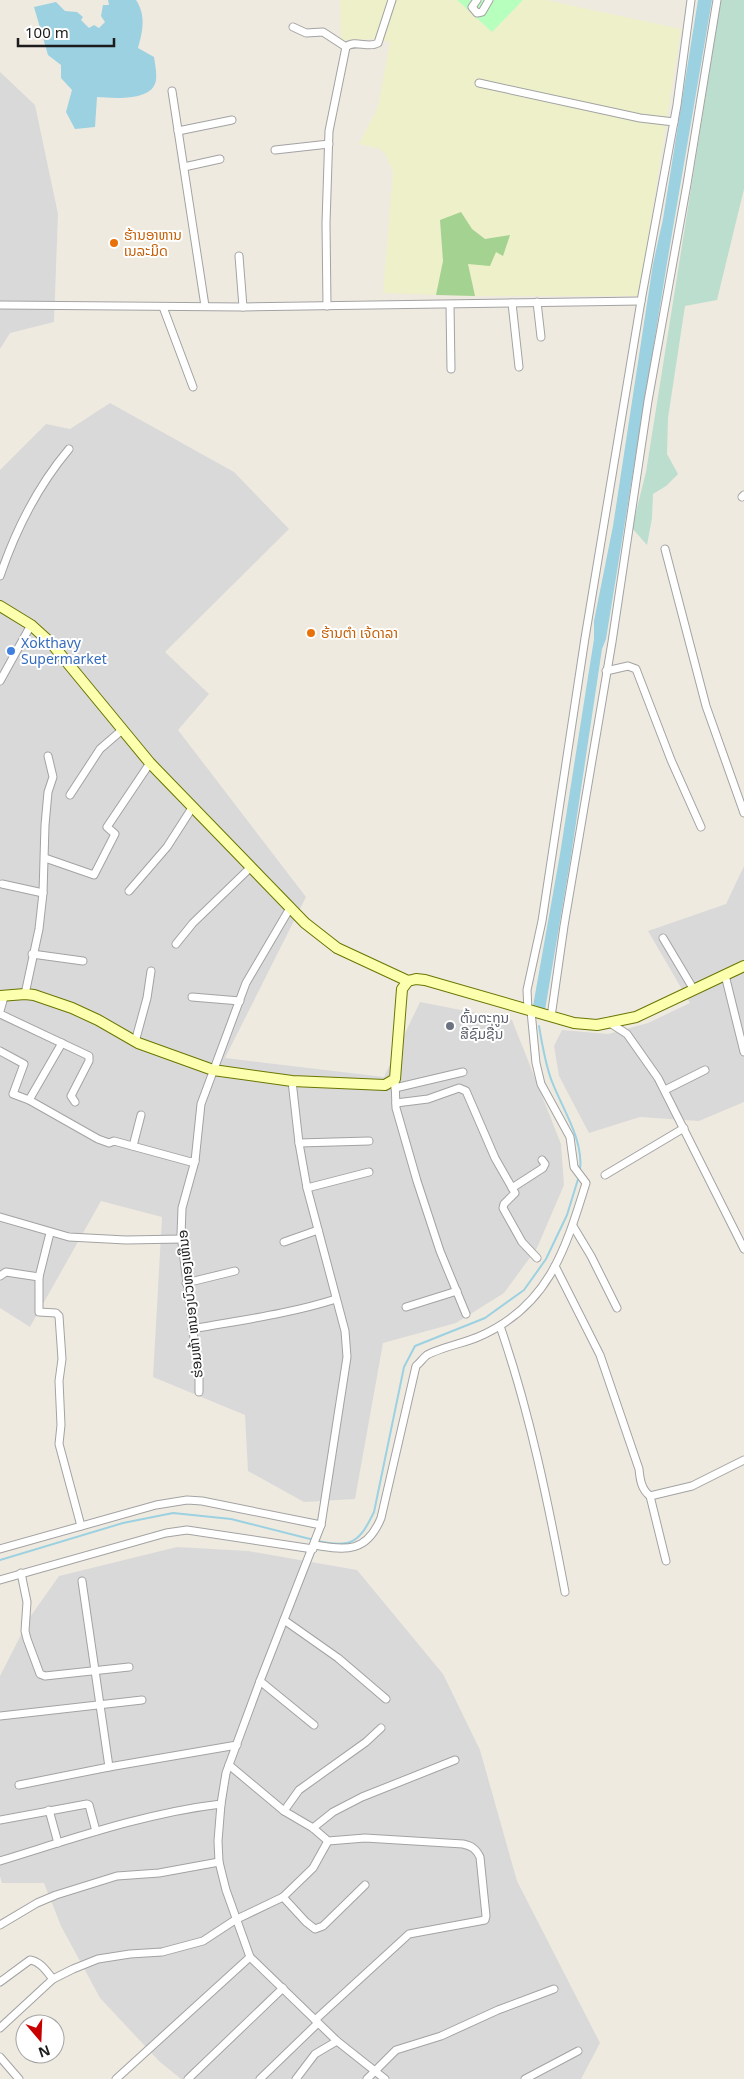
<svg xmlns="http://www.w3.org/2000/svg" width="744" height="2079" font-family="'Noto Sans','Noto Sans Lao',sans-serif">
<rect width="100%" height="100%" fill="#efeae0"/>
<g fill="#dad9d9">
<polygon points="0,72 35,105 58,214 54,322 10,333 0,349"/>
<polygon points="110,403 234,472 289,529 165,652 209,694 178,730 306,897 225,1058 384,1077 420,1002 512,1020 561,1144 564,1185 537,1248 504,1293 456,1323 383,1343 355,1499 304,1502 248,1471 245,1415 153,1377 162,1217 101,1201 30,1327 0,1308 0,470 46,424 70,429"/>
<polygon points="744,866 744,1102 699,1121 640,1117 589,1133 559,1076 554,1046 562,1030 608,1034 648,1023 690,1003 648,931 726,904"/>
<polygon points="177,1547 248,1551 357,1570 443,1674 480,1750 517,1881 600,2043 581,2079 181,2079 160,2062 100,1998 61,1926 44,1883 2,1883 0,1876 0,1676 30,1617 59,1576"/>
</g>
<polygon fill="#edf0c9" points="340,0 457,0 492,32 523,0 546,0 681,29 639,296 475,296 468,264 496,252 502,255 509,236 486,239 472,229 440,220 443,261 436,295 383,293 393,172 386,155 380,149 359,144 378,107 390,42 376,39 341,40"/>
<polygon fill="#a4d290" points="461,212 472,229 485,239 510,235 503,256 496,252 490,266 468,264 475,296 436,295 443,261 440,220"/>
<polygon fill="#bbdece" points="721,0 744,0 744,189 717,300 685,306 668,418 667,454 678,474 666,486 653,494 652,518 647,545 632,528 646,472"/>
<polygon fill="#b7ffbd" points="457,0 523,0 492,32"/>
<g fill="#9bd1e1">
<path d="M108,0H136C146,15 143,31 138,48L154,57C155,64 157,73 156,80C153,102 113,98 97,97L95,127L75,129L66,112L72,90L61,78V65L48,55L34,7L56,2L65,11L77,12L83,17L81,20L89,28L94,25L99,28L105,22L101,16L103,5H109Z"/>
<polygon points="698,0 712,0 667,263 606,639 602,649 571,856 545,1010 533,1006 560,854 594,639 594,621 613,526 653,264 663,219"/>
</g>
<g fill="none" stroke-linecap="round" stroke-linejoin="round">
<g stroke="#9bd1e1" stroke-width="2">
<path d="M539,1026C542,1044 545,1062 551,1079C562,1109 584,1139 580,1171"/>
<path d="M318,1541C352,1549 360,1541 374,1512L404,1367L415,1346L485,1318L524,1290L546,1259L567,1215L579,1176"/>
<polyline points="0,1560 123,1523 173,1513 231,1519 314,1540"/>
</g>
<defs>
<g id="street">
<polyline points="477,0 472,7 477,13 482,12 489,0"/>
<polyline points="293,27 306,33 323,32 346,47"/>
<path d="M346,47C355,39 368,49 378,43L392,0"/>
<polyline points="479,83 640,118 674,122"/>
<polyline points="172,91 205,306"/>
<polyline points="178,131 232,120"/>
<polyline points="275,150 329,144"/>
<polyline points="184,167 220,159"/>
<polyline points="239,256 243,307"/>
<polyline points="537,302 541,337"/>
<polyline points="512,303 519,367"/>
<polyline points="0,305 243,307 641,301"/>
<polyline points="450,305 451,369"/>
<polyline points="327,306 326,223 329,131 346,47"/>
<polyline points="163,307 193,387"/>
<polyline points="742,497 744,495"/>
<polyline points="665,549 706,706 744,813"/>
<path d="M0,576C16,529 37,487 69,449"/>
<polyline points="606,671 628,666 636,669 671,760 701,827"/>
<polyline points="0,681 31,625"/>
<polyline points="70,795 100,749 122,730"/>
<polyline points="45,858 94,875 115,834 107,827 150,763"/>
<polyline points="2,884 43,893"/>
<polyline points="129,891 167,847 192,808"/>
<polyline points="663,938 694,990"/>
<polyline points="176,944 193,923 251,867"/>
<polyline points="32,954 83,961"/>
<polyline points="725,975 744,1052"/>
<polyline points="25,994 39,929 43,893 45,825 48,792 53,777 48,756"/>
<polyline points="192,997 240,1001"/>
<polyline points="528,1010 527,990 542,921 585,638 641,301 677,105 691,0"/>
<polyline points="0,1011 4,997"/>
<polyline points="0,1014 89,1056 89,1061 71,1096 75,1102"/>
<polyline points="551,1017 564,926 612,642 648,401 687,184 717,0"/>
<polyline points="610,1023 627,1034 658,1078 744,1249"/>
<polyline points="135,1042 147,998 151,971"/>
<polyline points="62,1043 29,1100 98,1139 109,1143 114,1141 191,1162 195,1161"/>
<polyline points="0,1051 24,1064 13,1094 29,1100"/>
<polyline points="395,1079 396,1108 417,1181 440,1251 466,1314"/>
<polyline points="292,1081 299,1143 307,1188 345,1331 347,1357 321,1525 260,1681 226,1773 221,1804 218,1841 219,1862 226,1890 250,1957 337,2041 385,2079"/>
<polyline points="395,1088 463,1072"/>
<polyline points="665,1090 705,1070"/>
<polyline points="396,1103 428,1099 459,1088 466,1091 495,1158 515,1193 504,1204 503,1208 522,1242 537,1258"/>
<polyline points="299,1143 369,1141"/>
<polyline points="133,1146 141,1115"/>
<polyline points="605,1175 684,1128"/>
<polyline points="307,1188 369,1172"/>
<polyline points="512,1188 543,1168 545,1164 542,1160"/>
<polyline points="0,1217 69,1237 126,1240 182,1239"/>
<polyline points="573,1226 591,1256 617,1308"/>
<polyline points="50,1233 39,1277 39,1312 56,1313 59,1316 62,1359 59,1381 61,1425 59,1444 81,1526"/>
<polyline points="284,1242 318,1230"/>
<path d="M555,1266L600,1355L639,1469C640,1479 641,1489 650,1496"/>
<polyline points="0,1276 6,1272 39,1277"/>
<polyline points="186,1283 235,1271"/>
<polyline points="406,1307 457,1291"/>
<path d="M500,1326C530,1413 548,1502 565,1592"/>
<path d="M192,1329C241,1320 289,1314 336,1299"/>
<polyline points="199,1392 199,1378 181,1235 182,1208 195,1161 201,1104 246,983 290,908"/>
<path d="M315,1545C347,1551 367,1552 381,1518L416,1366C420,1363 423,1358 427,1355C439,1348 464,1343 478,1337C548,1307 565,1251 586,1183L574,1167L570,1137L541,1084L536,1063L531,1011"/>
<polyline points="0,1549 156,1505 187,1500 202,1501 321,1525"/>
<polyline points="666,1561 650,1496 692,1486 744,1460"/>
<polyline points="21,1573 27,1602 25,1631 27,1639 40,1674 45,1676 129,1667"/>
<polyline points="0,1580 166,1533 187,1530 313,1549"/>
<polyline points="82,1581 109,1767"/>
<polyline points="284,1620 338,1658 386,1699"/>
<polyline points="260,1681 314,1725"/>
<polyline points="0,1716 142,1700"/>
<path d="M229,1765L284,1811L313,1828L328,1841L365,1838L463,1844C472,1846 476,1849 480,1857L486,1916L485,1920L409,1934L315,2020"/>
<polyline points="19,1785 109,1767 237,1745"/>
<polyline points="49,1810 58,1843"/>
<polyline points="284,1811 299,1790 366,1742 381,1728"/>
<polyline points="0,1820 87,1804 89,1805 96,1831"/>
<polyline points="313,1828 333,1812 362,1797 455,1760"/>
<path d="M0,1861C72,1839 145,1813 221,1804"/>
<polyline points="283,1897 306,1922 315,1929 323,1926 365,1885"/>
<polyline points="0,1925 37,1903 56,1895 117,1876 159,1873 219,1862"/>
<path d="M0,1982L30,1960C40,1961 47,1972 53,1979"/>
<polyline points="0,2028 53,1979 73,1969 98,1959 130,1954 162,1952 203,1941 235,1920 283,1897 313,1868 328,1841"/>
<polyline points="0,2057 19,2079"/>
<polyline points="116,2079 250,1957"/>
<polyline points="188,2079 283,1988"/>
<polyline points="260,2079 318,2023"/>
<polyline points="296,2079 315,2054 337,2041"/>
<polyline points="367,2079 396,2050 441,2036 498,2010 554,1989"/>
<polyline points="525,2079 578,2051"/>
</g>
<g id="secondary">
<polyline points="0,606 31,625 52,644 150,763 305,923 337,948 408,981 416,979 425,980 574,1023 597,1025 636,1017 744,966"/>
<polyline points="0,996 25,994 34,995 72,1008 98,1020 138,1043 213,1070 292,1081 385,1085 395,1079 402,989 408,981"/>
</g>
</defs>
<use href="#street" stroke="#a3a3a3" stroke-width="9"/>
<use href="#secondary" stroke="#697600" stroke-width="12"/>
<use href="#street" stroke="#fff" stroke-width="7"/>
<use href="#secondary" stroke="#fbffae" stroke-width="10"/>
</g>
<g fill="#e8710a" stroke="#fff" stroke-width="2">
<circle cx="114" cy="243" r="5"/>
<circle cx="311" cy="633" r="5"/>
</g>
<circle fill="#3f7fe0" stroke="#fff" stroke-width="2" cx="11" cy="651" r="5"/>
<circle fill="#6b7280" stroke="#fff" stroke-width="2" cx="450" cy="1026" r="5"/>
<g text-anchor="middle" stroke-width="4" stroke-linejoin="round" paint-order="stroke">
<g font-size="14" fill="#c56008" stroke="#fff" text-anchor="start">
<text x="124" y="240">ຮ້ານອາຫານ<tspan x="124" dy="16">ເນລະມິດ</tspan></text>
<text x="321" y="638">ຮ້ານຕຳ ເຈ້ດາລາ</text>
</g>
<g font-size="14" fill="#366cbe" stroke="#fff" text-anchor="start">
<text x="21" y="648">Xokthavy<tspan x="21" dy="16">Supermarket</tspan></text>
</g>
<g font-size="14" fill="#5b616d" stroke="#fff" text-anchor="start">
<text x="460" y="1023">ຕົ້ນຕະກູນ<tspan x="460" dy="16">ສີຊົມຊື່ນ</tspan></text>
</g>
<g font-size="14" fill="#1c1c1c" stroke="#fff">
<text transform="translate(190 1304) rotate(-96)" y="5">ຮ່ອມຫ້າ ຫນອງບົວທອງເຫືນອ</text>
</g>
</g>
<g transform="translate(40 2039) rotate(161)"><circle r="24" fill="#ffffff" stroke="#a4a4a4"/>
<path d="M0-4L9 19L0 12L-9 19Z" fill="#c80000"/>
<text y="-8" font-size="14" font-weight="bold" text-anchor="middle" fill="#1c1c1c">N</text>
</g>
<path d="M18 38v8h96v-8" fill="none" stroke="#1c1c1c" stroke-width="2.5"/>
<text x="25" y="38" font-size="15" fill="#1c1c1c" stroke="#ffffff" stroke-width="4" paint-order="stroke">100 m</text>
</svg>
